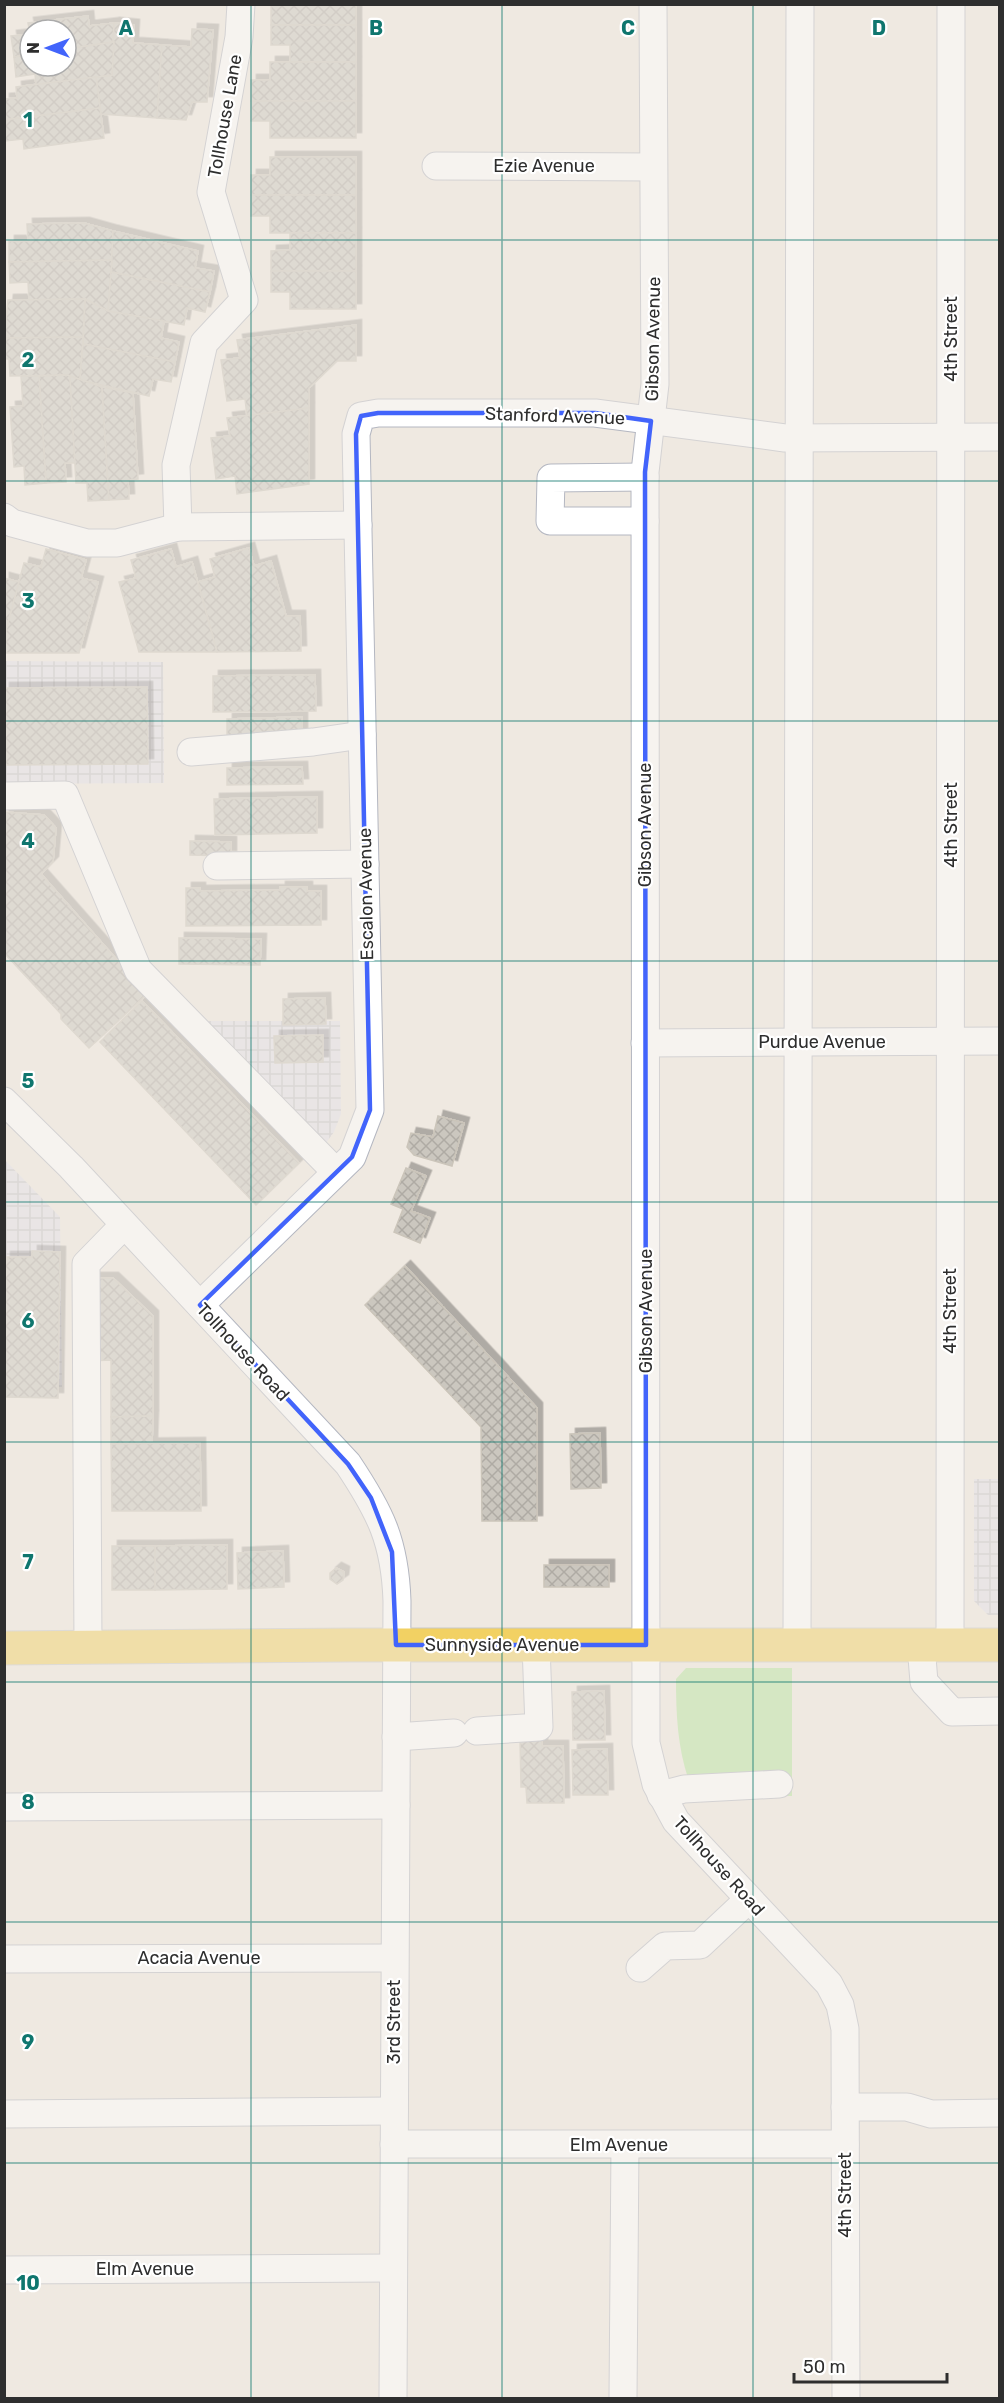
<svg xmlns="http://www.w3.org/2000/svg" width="1004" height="2403" font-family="Rubik,sans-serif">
<defs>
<pattern id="industrial-grid" width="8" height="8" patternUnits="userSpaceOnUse" patternTransform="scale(1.5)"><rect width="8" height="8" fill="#e3e1e8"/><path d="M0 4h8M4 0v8" fill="none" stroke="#c3c1c7"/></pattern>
<pattern id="building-cross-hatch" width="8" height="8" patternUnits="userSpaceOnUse" patternTransform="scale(1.5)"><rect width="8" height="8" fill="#cbc7bf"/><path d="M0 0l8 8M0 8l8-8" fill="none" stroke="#afaba4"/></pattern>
<filter id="shadow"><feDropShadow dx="5.5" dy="-5.5" stdDeviation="0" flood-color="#0004"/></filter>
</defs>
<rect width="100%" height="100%" fill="#efe9e1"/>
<g fill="url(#industrial-grid)">
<polygon points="4,661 163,662 164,783 5,784"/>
<polygon points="203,1021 340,1021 341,1114 334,1132 323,1147"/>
<polygon points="4,1159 60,1217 62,1387 5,1387"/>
<polygon points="974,1479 999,1479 999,1615 988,1615 974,1601"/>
</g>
<path fill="#b6e59e" d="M686,1668H792V1796L695,1797C678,1757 676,1721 676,1679Z"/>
<g fill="url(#building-cross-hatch)" stroke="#cbc5ba" stroke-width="1.5" filter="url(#shadow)">
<rect x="271" y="4" width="85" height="21"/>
<polygon points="88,16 89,26 114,23 113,42 66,49 66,30 30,30 30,54 14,57 11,36 30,34 28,23"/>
<polygon points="114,23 134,25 133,43 162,45 157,118 101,114 96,77 112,75"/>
<polygon points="271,25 356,25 356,62 290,62 290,45 271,45"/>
<polygon points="192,29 213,30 207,102 192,102 186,120 157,118 162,45 191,47"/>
<polygon points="114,42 112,75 36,85 35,74 16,77 14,57 30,54 30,66 66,66 66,49"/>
<polygon points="270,62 356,62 356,101 251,101 251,80 270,80"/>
<polygon points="96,77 100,108 4,120 4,99 17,98 16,87"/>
<polygon points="251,101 356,101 356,138 270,138 270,121 251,121"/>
<polygon points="100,108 104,138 24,149 23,139 5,141 4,120"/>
<polygon points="270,157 356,157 356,195 251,195 251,175 270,175"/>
<polygon points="251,195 356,195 356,233 270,233 270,216 251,216"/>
<polygon points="84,223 113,231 112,260 9,262 9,241 28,241 27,224"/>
<polygon points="113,231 198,251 195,268 214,271 210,292 111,272"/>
<polygon points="290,233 356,233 356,271 271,271 271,251 290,250"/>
<polygon points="112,260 108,311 85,299 29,300 28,282 10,283 9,262"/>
<polygon points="271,271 356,271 356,309 290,309 290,292 271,292"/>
<polygon points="111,272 210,292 205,312 187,308 184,325 108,311"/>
<polygon points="85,299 108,311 164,321 161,338 179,342 175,362 83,344"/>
<polygon points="85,299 83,337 4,338 8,300"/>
<polygon points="356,325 356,361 337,361 309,388 309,408 247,416 245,399 227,401 221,360 240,358 237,340"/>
<polygon points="83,337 80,380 67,375 10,376 9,359 4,359 4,338"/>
<polygon points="83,344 175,362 171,382 153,379 149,396 80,380"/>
<polygon points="67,375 70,376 75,463 65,463 66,482 46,483 39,376"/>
<polygon points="21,376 39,376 46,483 25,485 24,466 14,467 10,407 23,406"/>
<polygon points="70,376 102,387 109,500 88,501 87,483 76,483"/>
<polygon points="102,387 133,393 138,479 128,480 129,499 109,500"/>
<polygon points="309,408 309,484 237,494 235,476 216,479 211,438 230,436 227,418"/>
<polygon points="249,548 254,566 271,561 286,616 300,616 301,651 217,652 198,582 215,577 210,559"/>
<polygon points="46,549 86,560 81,578 98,582 79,653 4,653 4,637 24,563 41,567"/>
<polygon points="171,549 176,567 192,562 217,652 139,652 119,582 136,578 131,560"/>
<polygon points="4,578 19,582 4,637"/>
<polygon points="315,675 316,711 213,712 213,676"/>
<polygon points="147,687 148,764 4,765 4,688"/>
<polygon points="302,717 302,736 227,738 227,719"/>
<polygon points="302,767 303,784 227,785 227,768"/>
<polygon points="317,797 317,833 215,835 214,799"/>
<polygon points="4,812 44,815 56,828 53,862 41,874 147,994 89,1048 61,1019 61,1014 4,953"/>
<polygon points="190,841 231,842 231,856 190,855"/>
<polygon points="280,887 307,887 307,891 321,891 321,925 186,926 186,888 200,888 200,891 280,890"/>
<polygon points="179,938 261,939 260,965 179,964"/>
<polygon points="325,998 326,1024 283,1025 283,999"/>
<polygon points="142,1001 299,1163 256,1205 100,1042"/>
<polygon points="323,1035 323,1062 275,1063 274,1036"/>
<polygon points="438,1116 464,1123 452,1166 414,1155 407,1147 411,1133 433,1137"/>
<polygon points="406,1168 426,1176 411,1211 430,1218 420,1243 394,1232 403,1209 391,1204"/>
<polygon points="32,1251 60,1252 58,1398 4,1397 5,1257 32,1257"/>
<polygon points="405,1266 537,1408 537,1521 482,1521 481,1427 365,1305"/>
<polygon points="90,1278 113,1278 153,1316 153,1416 111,1417 111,1360 90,1361"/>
<polygon points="153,1416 152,1443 111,1444 111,1417"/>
<polygon points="600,1433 601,1488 571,1489 570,1434"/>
<polygon points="200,1443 201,1511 112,1511 111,1444"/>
<polygon points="227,1545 227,1589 155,1590 155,1546"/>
<rect x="112" y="1546" width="43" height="44"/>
<polygon points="283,1551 284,1587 238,1589 237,1553"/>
<rect x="544" y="1565" width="65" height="22"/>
<polygon points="336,1568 344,1572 343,1580 337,1584 330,1579 330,1573"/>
<polygon points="604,1691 605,1740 573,1740 572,1692"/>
<polygon points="520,1739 542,1739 542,1746 563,1746 564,1803 527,1803 526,1787 521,1787"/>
<polygon points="607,1749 608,1795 573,1795 572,1750"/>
</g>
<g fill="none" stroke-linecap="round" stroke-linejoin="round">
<defs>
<g id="minor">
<polyline points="653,4 655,384 645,472 646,1743 656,1784 676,1821 829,1984 840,2005 845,2029 846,2398"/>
<polyline points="436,166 653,167"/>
<polyline points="645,477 551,478 550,521 645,521"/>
<polyline points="4,517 12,523 87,543 117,543 178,527 358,525"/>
<polyline points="178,527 176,465 204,343 244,300 211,192 239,37 241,4"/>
<polyline points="191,752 313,742 362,735"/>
<polyline points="4,796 65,795 138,970 336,1172"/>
<polyline points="217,866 365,864"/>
<polyline points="645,1043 1000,1041"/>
<path d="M4,1101L71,1167L348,1464C380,1512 395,1541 397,1601L393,2398"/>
<polyline points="200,1305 352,1157 370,1110 356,434 361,416 378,413 595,413 785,438 1000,437"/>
<polyline points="921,1645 924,1682 952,1712 1000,1711"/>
<polyline points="950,1645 951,4"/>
<polyline points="797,1646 800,4"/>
<polyline points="88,1647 86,1264 124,1225"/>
<polyline points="477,1731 539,1727 536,1645"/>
<polyline points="396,1737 454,1733"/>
<polyline points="661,1795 684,1789 779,1784"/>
<polyline points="4,1807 396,1805"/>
<polyline points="4,1959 394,1958"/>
<polyline points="640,1968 665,1946 700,1945 748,1900"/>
<polyline points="845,2107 907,2107 931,2114 1000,2113"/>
<polyline points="4,2114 394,2111"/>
<polyline points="394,2144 845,2144"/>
<polyline points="4,2270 393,2268"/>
<polyline points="623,2398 625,2145"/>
</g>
<polyline id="major" points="4,1648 349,1645 1000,1645"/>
</defs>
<use href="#minor" stroke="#b4b7c1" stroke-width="29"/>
<use href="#major" stroke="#c9c9c9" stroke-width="35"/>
<use href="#minor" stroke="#fff" stroke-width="27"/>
<use href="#major" stroke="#f2d163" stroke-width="33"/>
</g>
<path d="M0 0H1004V2403H0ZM378,413H595L651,421L645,472L646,1645H396L392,1552L371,1498L348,1464L200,1305L352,1157L370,1110L356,434L361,416Z" fill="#efe9e1" fill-opacity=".55" fill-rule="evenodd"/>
<path fill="none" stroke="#4264fb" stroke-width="4.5" stroke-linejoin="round" d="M378,413H595L651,421L645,472L646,1645H396L392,1552L371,1498L348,1464L200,1305L352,1157L370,1110L356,434L361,416Z"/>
<path fill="none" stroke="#0f766e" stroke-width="1.5" stroke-opacity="0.55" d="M251,4V2398M502,4V2398M753,4V2398M4,240H1000M4,481H1000M4,721H1000M4,961H1000M4,1202H1000M4,1442H1000M4,1682H1000M4,1922H1000M4,2163H1000"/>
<g text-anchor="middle" stroke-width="4.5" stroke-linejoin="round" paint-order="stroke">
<g font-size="18" fill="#2e2e2e" stroke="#fff">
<text transform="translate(225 116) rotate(-80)" y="6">Tollhouse Lane</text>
<text x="544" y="172">Ezie Avenue</text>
<text transform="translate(653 339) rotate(-89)" y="6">Gibson Avenue</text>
<text transform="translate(951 339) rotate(-90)" y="6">4th Street</text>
<text transform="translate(555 416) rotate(2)" y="6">Stanford Avenue</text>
<text transform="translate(645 825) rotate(-90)" y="6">Gibson Avenue</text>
<text transform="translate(951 825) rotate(-90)" y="6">4th Street</text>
<text transform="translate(366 894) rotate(-91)" y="6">Escalon Avenue</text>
<text x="822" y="1048">Purdue Avenue</text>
<text transform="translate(646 1311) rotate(-90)" y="6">Gibson Avenue</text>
<text transform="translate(950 1311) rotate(-90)" y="6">4th Street</text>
<text transform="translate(243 1352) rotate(47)" y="6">Tollhouse Road</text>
<text x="502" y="1651">Sunnyside Avenue</text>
<text transform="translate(719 1866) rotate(48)" y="6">Tollhouse Road</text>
<text x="199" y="1964">Acacia Avenue</text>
<text transform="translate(394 2022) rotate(-90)" y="6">3rd Street</text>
<text x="619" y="2151">Elm Avenue</text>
<text transform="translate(845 2195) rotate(-90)" y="6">4th Street</text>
<text x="145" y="2275">Elm Avenue</text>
</g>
</g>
<g font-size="20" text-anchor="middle" font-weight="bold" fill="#0f766e" stroke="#fff" stroke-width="4.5" stroke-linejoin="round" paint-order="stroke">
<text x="126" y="35">A</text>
<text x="376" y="35">B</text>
<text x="628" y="35">C</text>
<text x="879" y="35">D</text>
<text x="28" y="127">1</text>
<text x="28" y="367">2</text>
<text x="28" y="608">3</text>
<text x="28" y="848">4</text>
<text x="28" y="1088">5</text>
<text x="28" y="1328">6</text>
<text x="28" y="1569">7</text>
<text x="28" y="1809">8</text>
<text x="28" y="2049">9</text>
<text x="28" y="2290">10</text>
</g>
<rect width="1004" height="2403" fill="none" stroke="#2e2e2e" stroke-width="12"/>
<g transform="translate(48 48) rotate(270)"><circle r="28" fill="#ffffff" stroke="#ababab" stroke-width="1.5"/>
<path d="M0-4.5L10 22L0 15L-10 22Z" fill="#4264fb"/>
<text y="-9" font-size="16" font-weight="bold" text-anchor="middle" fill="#2e2e2e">N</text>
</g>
<path d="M794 2373v9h153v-9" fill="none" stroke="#2e2e2e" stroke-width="3"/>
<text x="803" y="2373" font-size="18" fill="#2e2e2e" stroke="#ffffff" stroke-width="4.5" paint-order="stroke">50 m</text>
</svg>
